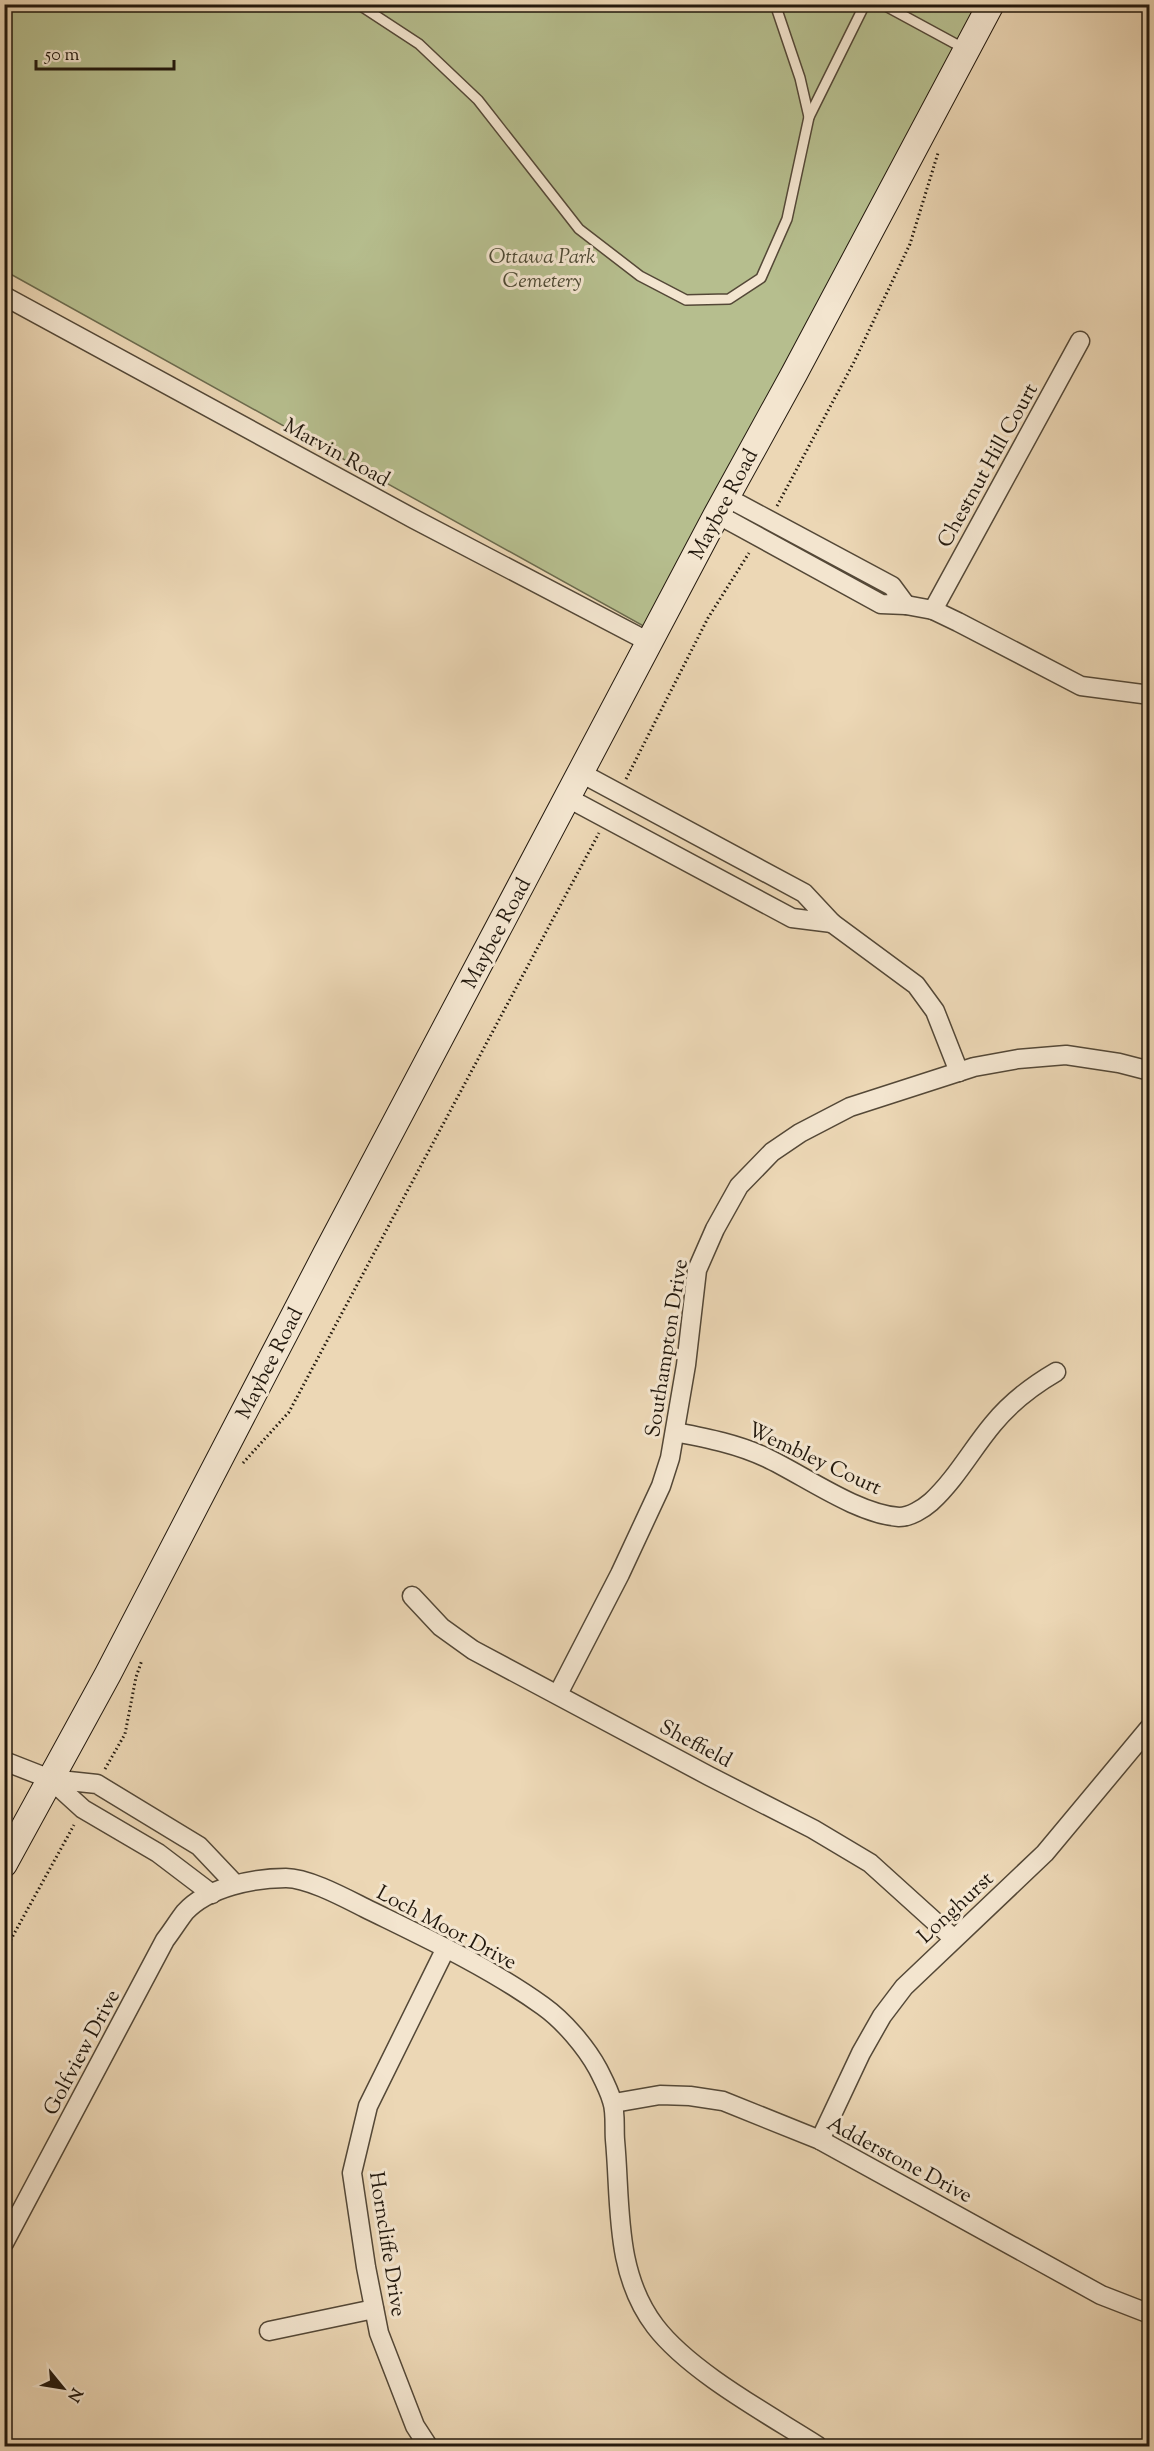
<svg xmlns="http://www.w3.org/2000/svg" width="1154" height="2451" font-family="'Sorts Mill Goudy',serif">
<rect width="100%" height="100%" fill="#ecd7b5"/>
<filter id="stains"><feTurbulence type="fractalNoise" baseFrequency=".00333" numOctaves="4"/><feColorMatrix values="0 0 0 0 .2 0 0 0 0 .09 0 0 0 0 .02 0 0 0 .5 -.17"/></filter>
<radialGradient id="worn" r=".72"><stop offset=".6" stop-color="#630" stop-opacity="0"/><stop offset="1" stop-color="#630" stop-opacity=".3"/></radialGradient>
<polygon fill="#b6be8e" stroke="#6c6b4e" stroke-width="1.5" points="5,5 981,5 647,628 5,271"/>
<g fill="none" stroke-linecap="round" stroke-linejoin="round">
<defs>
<g id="lane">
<polyline points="358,4 419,44 478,100 579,229 640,276 686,300 729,299 761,278 787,219 809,117 865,4"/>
<polyline points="775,4 800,78 809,117"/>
<polyline points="882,4 965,49"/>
</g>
<g id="street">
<polyline points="4,296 414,519 649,642"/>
<polyline points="717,514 881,604 906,605 892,586 726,497"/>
<polyline points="906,605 933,610 958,622 1081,686 1150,695"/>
<polyline points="933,610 1080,341"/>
<polyline points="568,798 792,918 832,923 804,893 581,773"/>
<polyline points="832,923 916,985 935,1011 959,1072"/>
<path d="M675,1432C706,1438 738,1444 767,1458C805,1476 857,1514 899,1517C910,1517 923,1509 931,1502C956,1479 972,1449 993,1424C1011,1402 1032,1386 1056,1372"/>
<polyline points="412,1596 441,1627 473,1650 709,1776 813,1829 870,1863 953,1938"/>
<polyline points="558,1694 620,1574 661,1486 670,1458 686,1365 697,1270 715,1229 739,1186 772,1152 800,1133 850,1107 974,1067 1018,1059 1066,1055 1119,1063 1150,1071"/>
<polyline points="4,1761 50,1779"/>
<polyline points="212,1894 158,1853 83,1809 50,1779 97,1784 199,1846 235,1884"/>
<polyline points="614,2103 660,2095 690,2096 723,2101 820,2140 1101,2295 1150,2314"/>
<polyline points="820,2140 861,2053 882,2016 904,1987 1045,1853 1150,1727"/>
<path d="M4,2243L165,1940C172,1931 178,1921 185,1912C208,1887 254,1878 286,1878C308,1878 345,1898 365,1908C424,1937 489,1967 543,2006C564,2021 586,2047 598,2069C603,2079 609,2090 612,2101C616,2112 614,2128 615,2140C621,2204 614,2272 655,2326C690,2372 768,2414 818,2446"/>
<polyline points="269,2331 374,2309"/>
<polyline points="428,2446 415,2426 379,2333 366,2267 352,2173 368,2106 445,1950"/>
</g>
<polyline id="secondary" points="4,1864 108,1674 326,1254 717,514 794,374 991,4"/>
</defs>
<use href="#lane" stroke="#544837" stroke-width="12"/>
<use href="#street" stroke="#544837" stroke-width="21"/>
<use href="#secondary" stroke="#22180d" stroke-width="28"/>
<g stroke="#22180d" stroke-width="3" stroke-dasharray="1.5 3" stroke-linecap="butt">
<polyline points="777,506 854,362 910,244 938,153"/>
<polyline points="626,779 708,618 749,553"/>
<polyline points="243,1463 289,1412 599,833"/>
<polyline points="105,1769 125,1734 136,1677 142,1660"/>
<polyline points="4,1952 74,1825"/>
</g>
<use href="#lane" stroke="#f3e5cf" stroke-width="9"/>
<use href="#street" stroke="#f3e5cf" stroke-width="18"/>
<use href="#secondary" stroke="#f3e5cf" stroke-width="26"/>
</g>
<g text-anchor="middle" stroke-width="6" stroke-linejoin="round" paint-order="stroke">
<g font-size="21" font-style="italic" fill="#4e4a34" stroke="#f3e5cf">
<text x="542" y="263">Ottawa Park<tspan x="542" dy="24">Cemetery</tspan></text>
</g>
<g font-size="21" fill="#22180d" stroke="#f3e5cf">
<text transform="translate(337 452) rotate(29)" y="7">Marvin Road</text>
<text transform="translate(987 465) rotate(-61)" y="7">Chestnut Hill Court</text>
<text transform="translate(723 504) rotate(-62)" y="7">Maybee Road</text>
<text transform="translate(496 933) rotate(-62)" y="7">Maybee Road</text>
<text transform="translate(666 1348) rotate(-81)" y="7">Southampton Drive</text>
<text transform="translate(269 1363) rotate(-63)" y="7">Maybee Road</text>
<text transform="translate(815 1458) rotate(25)" y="7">Wembley Court</text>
<text transform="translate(696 1743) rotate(28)" y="7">Sheffield</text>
<text transform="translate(955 1907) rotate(-43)" y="7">Longhurst</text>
<text transform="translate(447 1927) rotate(28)" y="7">Loch Moor Drive</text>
<text transform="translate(81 2052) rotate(-62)" y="7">Golfview Drive</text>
<text transform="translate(900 2159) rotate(28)" y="7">Adderstone Drive</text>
<text transform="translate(388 2244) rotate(81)" y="7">Horncliffe Drive</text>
</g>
</g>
<rect width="1154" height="2451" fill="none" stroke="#ecd7b5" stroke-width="24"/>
<rect x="6" y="6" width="1142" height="2439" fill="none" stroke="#22180d" stroke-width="3"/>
<rect x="12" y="12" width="1130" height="2427" fill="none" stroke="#22180d" stroke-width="1.5"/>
<g transform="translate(63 2388) rotate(120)" stroke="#f3e5cf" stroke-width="4.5" paint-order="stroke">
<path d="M0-4.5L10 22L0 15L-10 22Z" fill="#22180d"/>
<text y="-9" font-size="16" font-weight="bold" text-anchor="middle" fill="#22180d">N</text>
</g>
<path d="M36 60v9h138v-9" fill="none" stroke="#22180d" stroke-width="3"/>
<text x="45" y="60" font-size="18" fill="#22180d" stroke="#f3e5cf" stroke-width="4.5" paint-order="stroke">50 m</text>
<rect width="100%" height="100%" filter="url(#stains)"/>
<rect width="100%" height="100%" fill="url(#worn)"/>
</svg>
